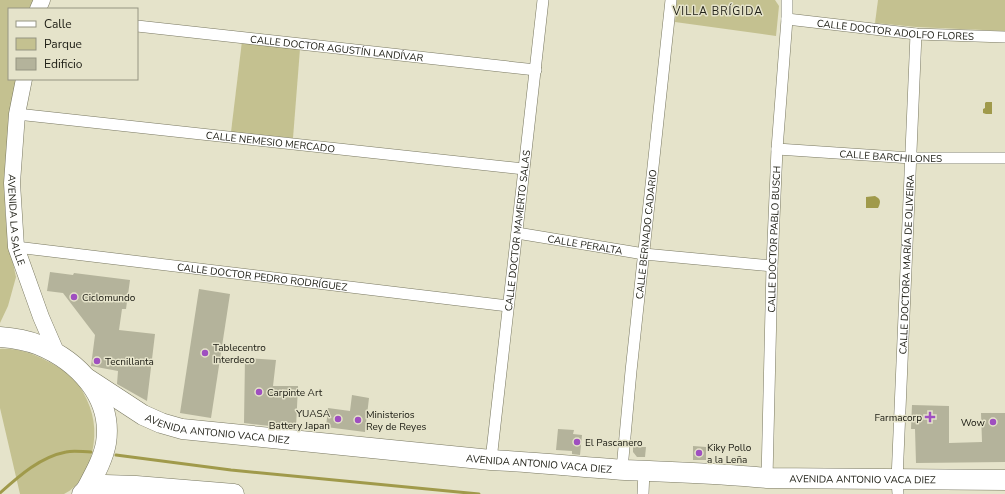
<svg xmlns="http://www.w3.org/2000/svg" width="1005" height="494" font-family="'Nunito Sans',sans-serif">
<rect width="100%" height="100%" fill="#e5e3ca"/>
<g fill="#c4c190">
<polygon points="0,0 35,0 32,9 9,9 9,79 16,79 9,133 6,172 5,211 9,244 16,277 8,306 0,323"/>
<polygon points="677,0 775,0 779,6 776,36 675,22"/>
<polygon points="878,0 1005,0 1005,31 916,27 875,23"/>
<polygon points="242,41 300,49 293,138 231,132"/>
<path d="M0,349C17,348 32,353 47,361C55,365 65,371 72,377C77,381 80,386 83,392C94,412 97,430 92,453C89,470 80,486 64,494H20L0,408Z"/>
</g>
<g fill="#a09a4b">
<polygon points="986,102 992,102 992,114 986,114 983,113 983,109 985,108 985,103"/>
<path d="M875,196C881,199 881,202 878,208H866V197Z"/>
</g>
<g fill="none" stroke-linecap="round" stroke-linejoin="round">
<g stroke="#a09a4b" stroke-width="3">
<polyline points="116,455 231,470 479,494"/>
<path d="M0,493C19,476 40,457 66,452C74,450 83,452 91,452"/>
</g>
</g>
<g fill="#b4b39b">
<polygon points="50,272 73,275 74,273 130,280 126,309 122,309 119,330 155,334 147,401 117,384 118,371 91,366 95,335 63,293 47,291"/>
<polygon points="199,289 230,294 211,418 180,413"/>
<polygon points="245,358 276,360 273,386 298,386 296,428 270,425 270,426 244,423"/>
<polygon points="352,395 369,398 365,432 326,427 328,408 350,411"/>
<polygon points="912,405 949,406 949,443 982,442 981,413 1005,413 1005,462 916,463 915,429 911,429"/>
<polygon points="558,429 574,430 573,434 582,435 580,455 572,454 572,451 556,450"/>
<polygon points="693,446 706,447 706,460 693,460"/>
<polygon points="633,447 646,447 645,457 637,457 633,452"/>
</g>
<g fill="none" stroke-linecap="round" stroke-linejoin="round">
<defs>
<g id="street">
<path id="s1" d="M787,19L916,34L1005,37"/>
<path id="s2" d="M137,26L536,70"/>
<path id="s3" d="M17,114L524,169"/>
<path id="s4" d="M777,149L911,158H1005"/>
<path id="s5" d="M517,233L644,254L772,266"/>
<path id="s6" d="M16,247L508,306"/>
<path id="s7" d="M491,460L524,169L543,0"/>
<path id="s8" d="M622,469L631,371L671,0"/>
<path id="s9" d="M767,478L772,266L777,149L787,19V0"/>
<polyline points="643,494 644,471"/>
<path id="s10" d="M898,494L897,480L916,34"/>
</g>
<g id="secondary">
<polyline points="38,9 42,0"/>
<path id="s11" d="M24,79L17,114L12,183L16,247L41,317L57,354"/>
</g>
<g id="highway">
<path d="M0,337C13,338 26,340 39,345C78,361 113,397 106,443C103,460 94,475 86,490L82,494"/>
<path id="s12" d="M88,379L143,415L161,423L182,429L491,460C536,462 580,467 625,470C672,472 720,473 767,478L1005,480"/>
<polyline points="86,490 105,485 136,486 234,494"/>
</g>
</defs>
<use href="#street" stroke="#797861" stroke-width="12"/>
<use href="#secondary" stroke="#797861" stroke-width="17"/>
<use href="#highway" stroke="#797861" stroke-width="21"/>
<use href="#street" stroke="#fff" stroke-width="11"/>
<use href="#secondary" stroke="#fff" stroke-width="16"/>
<use href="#highway" stroke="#fff" stroke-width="20"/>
</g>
<g fill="#9f4fc0" stroke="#e5e3ca" stroke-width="1.5">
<circle cx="74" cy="297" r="4"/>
<circle cx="205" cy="353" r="4"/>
<circle cx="97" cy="361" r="4"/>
<circle cx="259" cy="392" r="4"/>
<path d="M928 411h4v4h4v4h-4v4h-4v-4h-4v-4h4z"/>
<circle cx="338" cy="419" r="4"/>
<circle cx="358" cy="420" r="4"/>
<circle cx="993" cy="422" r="4"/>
<circle cx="577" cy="442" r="4"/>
<circle cx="699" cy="453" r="4"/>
</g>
<g text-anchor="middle" stroke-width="3" stroke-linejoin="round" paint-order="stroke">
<g font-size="10" fill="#202017" stroke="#e5e3ca">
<text dy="4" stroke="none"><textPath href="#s1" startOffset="109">CALLE DOCTOR ADOLFO FLORES</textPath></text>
<text dy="4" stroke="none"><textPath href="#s2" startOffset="201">CALLE DOCTOR AGUSTÍN LANDÍVAR</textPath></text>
<text dy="4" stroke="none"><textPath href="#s3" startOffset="255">CALLE NEMESIO MERCADO</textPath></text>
<text dy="4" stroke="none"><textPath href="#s4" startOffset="114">CALLE BARCHILONES</textPath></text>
<text dy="4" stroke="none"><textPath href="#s11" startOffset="142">AVENIDA LA SALLE</textPath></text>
<text dy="4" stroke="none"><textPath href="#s7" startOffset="231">CALLE DOCTOR MAMERTO SALAS</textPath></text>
<text dy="4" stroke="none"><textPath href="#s8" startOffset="236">CALLE BERNADO CADARIO</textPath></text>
<text dy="4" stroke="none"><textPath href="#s9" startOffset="239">CALLE DOCTOR PABLO BUSCH</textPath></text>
<text dy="4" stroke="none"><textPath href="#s5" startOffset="69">CALLE PERALTA</textPath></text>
<text dy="4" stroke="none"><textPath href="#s10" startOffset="230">CALLE DOCTORA MARÍA DE OLIVEIRA</textPath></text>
<text dy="4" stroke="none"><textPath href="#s6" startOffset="248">CALLE DOCTOR PEDRO RODRÍGUEZ</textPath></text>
<text dy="4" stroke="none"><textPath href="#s12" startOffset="142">AVENIDA ANTONIO VACA DIEZ</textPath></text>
<text dy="4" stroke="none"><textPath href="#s12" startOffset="466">AVENIDA ANTONIO VACA DIEZ</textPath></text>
<text dy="4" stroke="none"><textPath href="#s12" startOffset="790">AVENIDA ANTONIO VACA DIEZ</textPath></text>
</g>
<g font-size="10" fill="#202017" stroke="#e5e3ca" text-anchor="start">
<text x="82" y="301">Ciclomundo</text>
<text x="213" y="351">Tablecentro<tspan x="213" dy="12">Interdeco</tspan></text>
<text x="105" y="365">Tecnillanta</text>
<text x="267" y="396">Carpinte Art</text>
<text x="330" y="417" text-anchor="end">YUASA<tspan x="330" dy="12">Battery Japan</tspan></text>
<text x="366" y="418">Ministerios<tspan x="366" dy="12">Rey de Reyes</tspan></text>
<text x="922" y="421" text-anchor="end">Farmacorp</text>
<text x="985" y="426" text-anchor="end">Wow</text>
<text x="585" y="446">El Pascanero</text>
<text x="707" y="451">Kiky Pollo<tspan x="707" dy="12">a la Leña</tspan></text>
</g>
<g font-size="11" letter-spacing="1" fill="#202017" stroke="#e5e3ca">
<text x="718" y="15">VILLA BRÍGIDA</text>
</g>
</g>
<rect x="8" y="8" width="130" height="72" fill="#e5e3ca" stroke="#969582"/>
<rect x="16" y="21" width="20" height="6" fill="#ffffff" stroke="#969582"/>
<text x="44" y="28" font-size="12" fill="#202017">Calle</text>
<rect x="16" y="38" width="20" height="12" fill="#c4c190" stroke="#969582"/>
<text x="44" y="48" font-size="12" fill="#202017">Parque</text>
<rect x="16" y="58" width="20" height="12" fill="#b4b39b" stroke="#969582"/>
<text x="44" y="68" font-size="12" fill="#202017">Edificio</text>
</svg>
